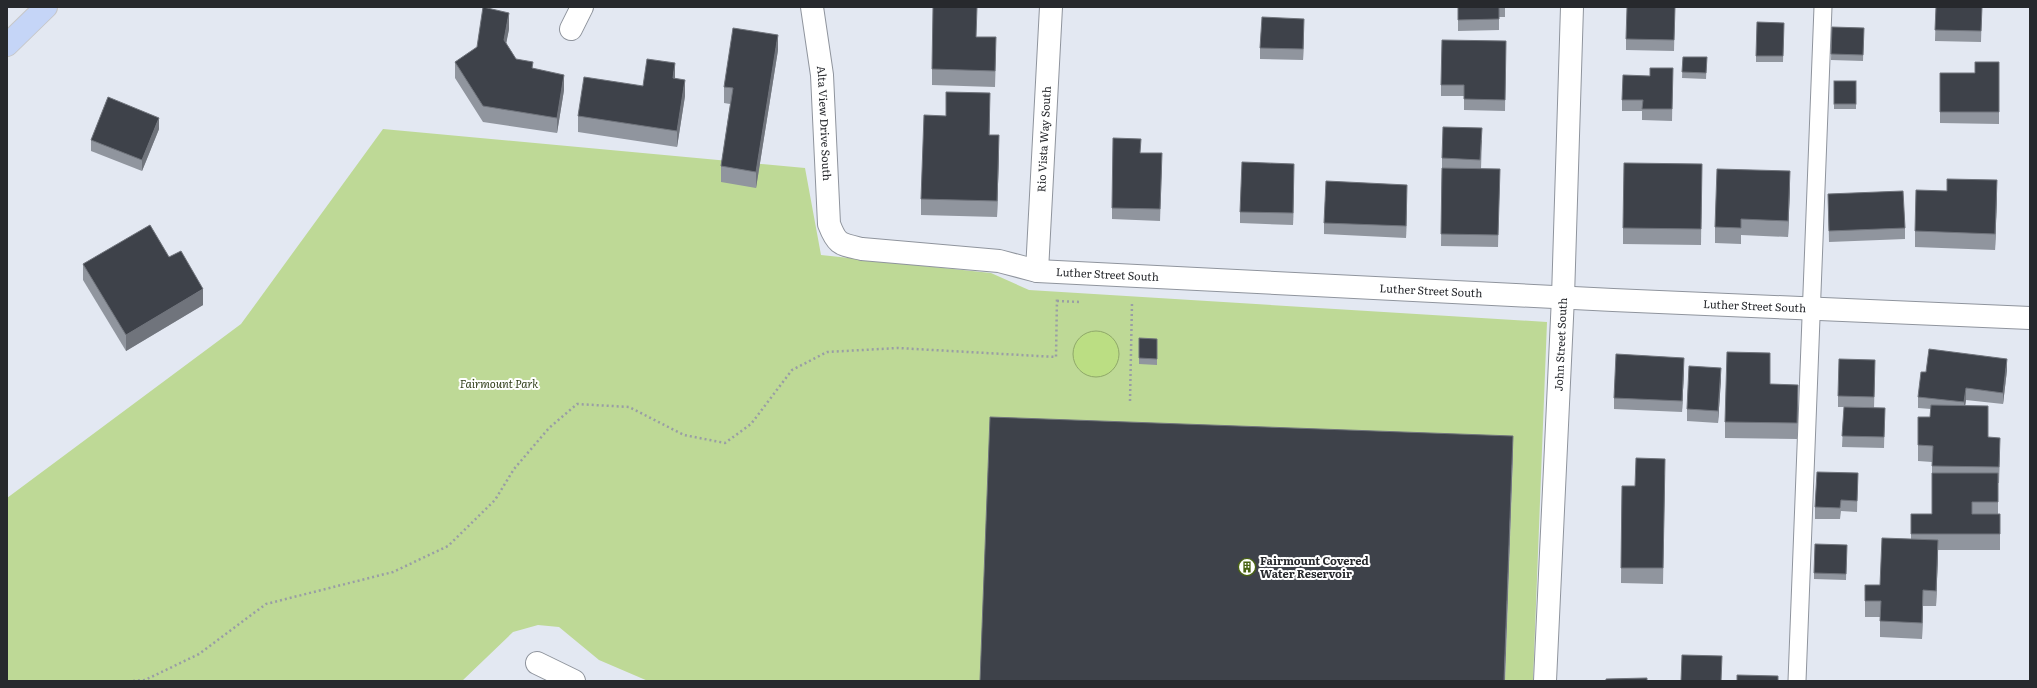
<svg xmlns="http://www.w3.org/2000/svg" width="2037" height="688" font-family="Literata,serif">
<rect width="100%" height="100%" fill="#e3e8f2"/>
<path fill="#bed996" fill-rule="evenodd" d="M383,129L805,168L821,255L991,273L1029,290L1547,322L1533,681H1505L1513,452L981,681H648L599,660L559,627L538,625L513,632L462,681H7V498L241,324ZM1097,331L1115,342L1119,356L1079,370C1067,353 1077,334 1097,331Z"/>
<circle fill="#bbde83" stroke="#8fa869" cx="1096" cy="354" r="23"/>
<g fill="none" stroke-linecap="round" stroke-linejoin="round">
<defs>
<polyline id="lane" points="1797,681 1823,7"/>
<g id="street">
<path id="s1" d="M812,7L822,75L829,224C837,245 840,244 862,249L999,261L1037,271L1613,300L2030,318"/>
<polyline points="571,29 582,7"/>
<path id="s2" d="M1037,271L1051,7"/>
<polyline points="537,663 574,681"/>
<path id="s3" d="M1545,681L1563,297L1572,7"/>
</g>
<polyline id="primary" points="7,45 46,7"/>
</defs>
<use href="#lane" stroke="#8f949d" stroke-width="19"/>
<use href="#street" stroke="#8f949d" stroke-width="24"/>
<use href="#primary" stroke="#c7c7c8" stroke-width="24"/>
<g stroke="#999da5" stroke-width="2.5" stroke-dasharray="2 3" stroke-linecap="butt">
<polyline points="1057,301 1081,302"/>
<polyline points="1130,401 1132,303"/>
<polyline points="133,681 145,680 199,654 266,604 393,572 448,546 495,500 514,469 549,428 577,404 629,407 684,435 725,443 751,424 792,370 827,352 898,348 1056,357 1057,298"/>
</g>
<use href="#lane" stroke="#fff" stroke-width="17"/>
<use href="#street" stroke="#fff" stroke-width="22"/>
<use href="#primary" stroke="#c5d5f7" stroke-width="22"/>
</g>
<g fill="#90959e">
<polygon points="1458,7 1505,7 1505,17 1499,17 1499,30 1458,31"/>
<polygon points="1675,7 1674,51 1626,50 1626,39"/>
<polygon points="1936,7 1982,7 1981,42 1935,41"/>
<polygon points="1784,23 1783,62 1756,62 1756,56"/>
<polygon points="1832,27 1864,28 1863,61 1831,60"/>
<polygon points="509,29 506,43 516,59 533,68 564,90 557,133 483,122 455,78 455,62"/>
<polygon points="1304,30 1303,60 1260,59 1260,48"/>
<polygon points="976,37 996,53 995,87 932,85 932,69"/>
<polygon points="1506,41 1505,111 1464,110 1464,96 1441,96 1441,85"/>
<polygon points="778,50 756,188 721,182 721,166 730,104 724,103 724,87"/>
<polygon points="1683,57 1707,57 1706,79 1682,78"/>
<polygon points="1999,62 1999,124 1940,123 1940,73 1975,73"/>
<polygon points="1673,68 1672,121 1642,120 1642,111 1622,111 1622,100 1650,76"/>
<polygon points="675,78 685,96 677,147 578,132 578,116 643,86"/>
<rect x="1834" y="81" width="22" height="28"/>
<polygon points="990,109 989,135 999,151 997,217 921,215 921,199 946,116"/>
<polygon points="159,129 142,171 91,151 91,140"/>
<polygon points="1482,140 1481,169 1500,169 1498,247 1441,246 1442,168 1442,158"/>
<polygon points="1141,153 1162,165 1160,221 1112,219 1112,208"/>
<polygon points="1702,164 1701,245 1623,244 1623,228"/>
<polygon points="1294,175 1293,225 1240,223 1240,212"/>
<polygon points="1790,187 1788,237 1741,235 1741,244 1715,243 1715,227"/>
<polygon points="1828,194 1905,228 1905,239 1829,242"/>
<polygon points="1407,196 1406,238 1324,234 1324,223"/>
<polygon points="1997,196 1995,250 1915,247 1915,231"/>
<polygon points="169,257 203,305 126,351 83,280 83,264"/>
<polygon points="1157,339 1157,365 1139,364 1139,358"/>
<polygon points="1684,369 1682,412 1614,409 1614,398"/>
<polygon points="2007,370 2003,404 1966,400 1965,406 2000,454 1999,483 1998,483 1998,514 2000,514 2000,550 1938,550 1936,606 1923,606 1922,639 1880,637 1880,617 1865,617 1865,585 1880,585 1911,539 1911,514 1932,514 1932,462 1918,461 1918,445 1930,417 1931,409 1918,408 1918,397 1926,372"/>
<polygon points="1875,371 1874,408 1885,408 1884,448 1842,447 1844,407 1838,407 1838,396"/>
<polygon points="1721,379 1718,423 1687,421 1687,409"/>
<polygon points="1798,401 1797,439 1725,438 1725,422"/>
<polygon points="1858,473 1857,512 1841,511 1840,519 1815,519 1815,507"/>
<polygon points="1665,475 1663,584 1621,583 1622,486 1635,486"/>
<polygon points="1847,545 1846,580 1814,579 1814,573"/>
</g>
<g fill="#70747c">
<polygon points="509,13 509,29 504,55 504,40"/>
<polygon points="1304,19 1304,30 1303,60 1303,49"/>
<polygon points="778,35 778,50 756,188 756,172"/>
<polygon points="675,63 675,79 673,78"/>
<polygon points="564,75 564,90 557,133 557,118"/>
<polygon points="685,80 685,96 677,147 677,131"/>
<polygon points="990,93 990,109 989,150 989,135"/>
<polygon points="159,118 159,129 142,171 142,160"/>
<polygon points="999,135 999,151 997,217 997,201"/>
<polygon points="1294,164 1294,175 1293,225 1293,213"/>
<polygon points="1790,171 1790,187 1788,237 1788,221"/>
<polygon points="1997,180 1997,196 1995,250 1995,234"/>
<polygon points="1407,185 1407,196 1406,238 1406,226"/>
<polygon points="203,289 203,305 126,351 126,335"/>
<polygon points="1684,358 1684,369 1682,412 1682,401"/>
<polygon points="2007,359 2007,370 2003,404 2003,393"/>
<polygon points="1721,368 1721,379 1718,423 1718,411"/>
<polygon points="1798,385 1798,401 1797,439 1797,423"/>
<polygon points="1966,388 1966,400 1964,413 1964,402"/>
<polygon points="1513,436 1513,452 1505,681 1504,681"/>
<polygon points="1938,540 1938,556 1936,606 1936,591"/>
<polygon points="1923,590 1923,606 1922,639 1922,623"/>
</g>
<g fill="#3e424a" stroke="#70747c">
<polygon points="483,7 509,13 504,40 516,59 533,62 532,68 564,75 557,118 483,106 455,62 477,47"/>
<polygon points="933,7 977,7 976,37 996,37 995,71 932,69"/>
<polygon points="1458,7 1499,7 1499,19 1458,20"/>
<polygon points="1627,7 1675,7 1674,40 1626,39"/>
<polygon points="1936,7 1982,7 1981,31 1935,30"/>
<polygon points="1262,17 1304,19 1303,49 1260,48"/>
<polygon points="1757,22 1784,23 1783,56 1756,56"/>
<polygon points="1832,27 1864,28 1863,55 1831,54"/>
<polygon points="733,28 778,35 756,172 721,166 733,88 724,87"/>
<polygon points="1442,40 1506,41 1505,100 1464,99 1464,85 1441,85"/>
<polygon points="1683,57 1707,57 1706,73 1682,72"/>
<polygon points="647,59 675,63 673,78 685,80 677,131 578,116 584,77 643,86"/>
<polygon points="1975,62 1999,62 1999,112 1940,112 1940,73 1975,73"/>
<polygon points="1650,68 1673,68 1672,109 1642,109 1643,100 1622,100 1623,75 1650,76"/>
<rect x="1834" y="81" width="22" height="23"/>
<polygon points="946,92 990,93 989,135 999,135 997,201 921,199 924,115 946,116"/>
<polygon points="108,97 159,118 142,160 91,140"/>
<polygon points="1443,127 1482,128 1480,160 1442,158"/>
<polygon points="1113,138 1141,139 1140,153 1162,153 1160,209 1112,208"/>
<polygon points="1242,162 1294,164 1293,213 1240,212"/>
<polygon points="1624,163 1702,164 1701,229 1623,228"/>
<polygon points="1442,168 1500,169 1498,235 1441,234"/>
<polygon points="1717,169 1790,171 1788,221 1741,219 1741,228 1715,227"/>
<polygon points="1947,179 1997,180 1995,234 1915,231 1916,190 1947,191"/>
<polygon points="1326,181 1407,185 1406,226 1324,223"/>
<polygon points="1903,191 1905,228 1829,231 1828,194"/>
<polygon points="150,225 169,257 181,251 203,289 126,335 83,264"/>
<polygon points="1139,338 1157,339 1157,359 1139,358"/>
<polygon points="1929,349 2007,359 2003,393 1966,388 1964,402 1918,397 1921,372 1926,372"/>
<polygon points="1727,352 1770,353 1770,384 1798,385 1797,423 1725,422"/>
<polygon points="1616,354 1684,358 1682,401 1614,398"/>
<polygon points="1839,359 1875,360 1874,397 1838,396"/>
<polygon points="1689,366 1721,368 1718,411 1687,409"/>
<polygon points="1931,405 1988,406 1988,437 2000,438 1999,467 1932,466 1933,446 1918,445 1918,417 1930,417"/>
<polygon points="1844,407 1885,408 1884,437 1842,436"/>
<polygon points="990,417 1513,436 1504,681 980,681"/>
<polygon points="1636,458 1665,459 1663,568 1621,568 1622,486 1635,486"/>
<polygon points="1817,472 1858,473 1857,501 1841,500 1840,508 1815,507"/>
<polygon points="1932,473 1998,473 1998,502 1972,502 1972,514 2000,514 2000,534 1911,534 1911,514 1932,514"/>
<polygon points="1882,538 1938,540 1936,591 1923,590 1922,623 1880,621 1881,601 1865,601 1865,585 1880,585"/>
<polygon points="1815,544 1847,545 1846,574 1814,573"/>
<polygon points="1682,655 1722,656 1721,681 1681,681"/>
<polygon points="1737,675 1778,676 1778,681 1737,681"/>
<polygon points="1647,678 1647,681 1606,681 1606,679"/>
</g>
<defs>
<symbol id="building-ring" viewBox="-11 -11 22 22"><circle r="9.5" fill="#fff" stroke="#496312" stroke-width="1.5"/><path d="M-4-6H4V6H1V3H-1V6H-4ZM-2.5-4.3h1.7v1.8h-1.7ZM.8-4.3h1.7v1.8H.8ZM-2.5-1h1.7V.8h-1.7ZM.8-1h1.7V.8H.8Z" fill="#496312"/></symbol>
</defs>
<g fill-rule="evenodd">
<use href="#building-ring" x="1237" y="557" width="20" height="20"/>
</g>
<g text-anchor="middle" stroke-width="4" stroke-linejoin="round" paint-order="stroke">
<g font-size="11" fill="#27292d" stroke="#fff">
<text dy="4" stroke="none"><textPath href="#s1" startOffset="117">Alta View Drive South</textPath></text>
<text dy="4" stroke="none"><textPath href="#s2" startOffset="132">Rio Vista Way South</textPath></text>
<text dy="4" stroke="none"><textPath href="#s1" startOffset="510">Luther Street South</textPath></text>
<text dy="4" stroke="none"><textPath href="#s1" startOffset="834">Luther Street South</textPath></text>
<text dy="4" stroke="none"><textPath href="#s1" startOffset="1158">Luther Street South</textPath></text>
<text dy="4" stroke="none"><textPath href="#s3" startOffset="337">John Street South</textPath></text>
</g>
<g font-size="11" font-style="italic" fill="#303e19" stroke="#fff">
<text x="499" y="388">Fairmount Park</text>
</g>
<g font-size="11" font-weight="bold" fill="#27292d" stroke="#fff" text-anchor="start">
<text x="1260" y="565">Fairmount Covered<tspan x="1260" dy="13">Water Reservoir</tspan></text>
</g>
</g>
<rect width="2037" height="688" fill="none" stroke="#27292d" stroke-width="16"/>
</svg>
